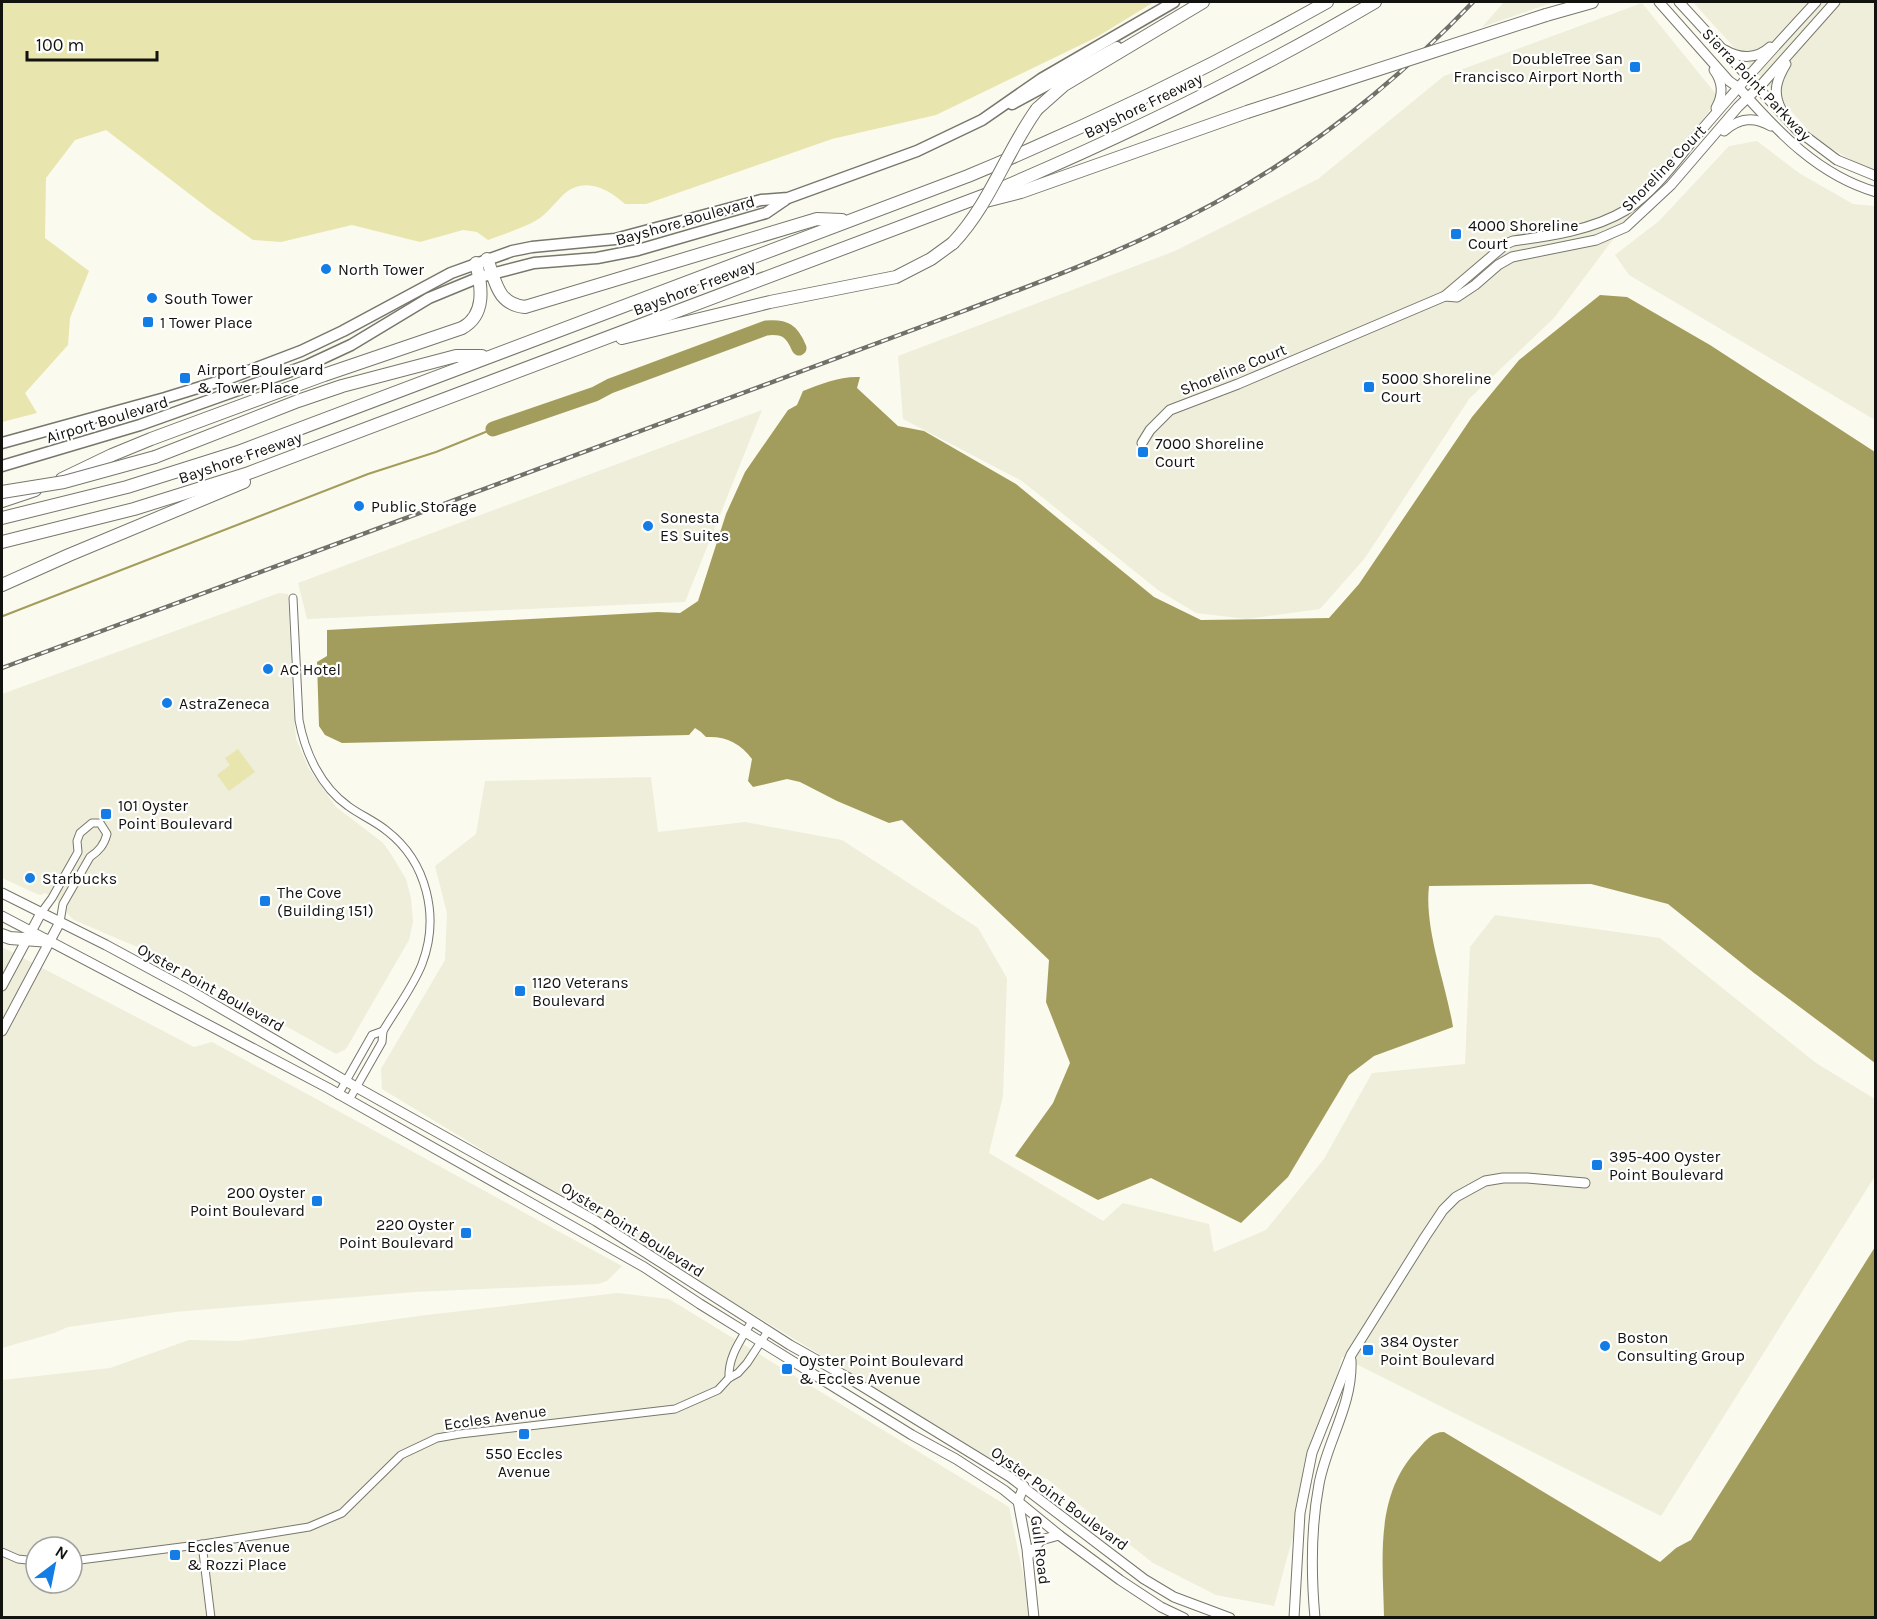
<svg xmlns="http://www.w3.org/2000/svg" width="1877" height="1619" font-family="Karla,sans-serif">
<rect width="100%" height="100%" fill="#fbfaee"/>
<g fill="#efeedb" fill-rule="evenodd">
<polygon points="1504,2 1554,2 1482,27"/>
<polygon points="1693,2 1875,2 1875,171 1871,171 1818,141"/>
<polygon points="1642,3 1719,98 1554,318 1469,399 1365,558 1320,609 1247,619 1196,613 1158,590 1022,481 903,419 898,356 1175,251 1318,179 1444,76"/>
<polygon points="1757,141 1799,173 1853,204 1875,206 1875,420 1629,275 1615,255 1659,221 1729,146"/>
<polygon points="762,410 685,602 307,619 298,583"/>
<polygon points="279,593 288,594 293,705 296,739 309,769 336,807 382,842 389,851 406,879 411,898 413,922 409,940 346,1049 336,1054 163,958 74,920 67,913 63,904 45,893 41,895 37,894 2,878 2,694"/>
<polygon points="651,777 658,832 745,822 842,840 978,928 1007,978 1003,1096 989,1153 1103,1221 1123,1203 1209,1224 1214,1252 1266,1230 1324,1159 1372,1073 1465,1064 1470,947 1495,915 1660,938 1816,1063 1875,1099 1875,1176 1661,1516 1342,1357 1274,1606 1216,1595 1153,1563 1047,1479 1015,1473 382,1089 381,1069 445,960 447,913 435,866 476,834 485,781"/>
<polygon points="2,947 194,1047 212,1042 622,1266 607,1281 598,1284 415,1292 175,1312 68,1327 54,1333 2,1348"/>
<path d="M618,1293L669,1299L1009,1507L1032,1617H2V1380L110,1368L189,1340L238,1341L426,1315ZM36,1547H72V1583H36Z"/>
</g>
<g fill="#e9e5ae">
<path d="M2,2H1154L1097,37L936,115L832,139L646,204H625C607,188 584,176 563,195C555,203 548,212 540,218C527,227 503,234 488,240L477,232L463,230L420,242L352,225L281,242L253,240L213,212L106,130L75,140L46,178L45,238L89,271L70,318L68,345L25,393L37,413L2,422Z"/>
<polygon points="238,749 255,772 229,791 217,775 230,765 225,758"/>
</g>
<g fill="#a39d5d">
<path d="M1600,295L1627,297L1710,345L1875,452V1063L1754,973L1668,904L1591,884L1429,886C1424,929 1446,984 1453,1027L1374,1056L1349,1075L1288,1177L1241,1223L1151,1178L1098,1200L1015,1156L1053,1103L1070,1063L1046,1002L1049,960L902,820L889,823L837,801L800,782L787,779L753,787L748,781L752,759C740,743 726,736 706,737L701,732L695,728L689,735L342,743L325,735L319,726L317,662L327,656V630L658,612L680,613L698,601L726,514L745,472L788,410L797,405L803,391C821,384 840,376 860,377L857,388L898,426L924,431L1016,484L1154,597L1201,620L1329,618L1359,584L1472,417L1519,360Z"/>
<path d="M1875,1247V1617H1384C1383,1559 1374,1495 1418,1449C1426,1440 1432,1432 1444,1432L1660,1562L1676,1548L1691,1540Z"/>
</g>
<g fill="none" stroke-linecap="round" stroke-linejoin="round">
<polyline stroke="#a39d5d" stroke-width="2" points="3,616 368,474 436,452 493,429"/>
<path stroke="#a39d5d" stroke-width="15" d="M493,429L595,394L610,386L766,328C785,326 792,331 799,348"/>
<defs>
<g id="street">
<path d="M293,598L299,720C305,753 321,787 348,806C360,815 375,821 387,831C427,862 440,917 422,964C413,987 396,1009 383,1031L382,1042L349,1100"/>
<path d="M41,913L52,898L78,852L77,841L80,833L92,823H100L107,834C104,845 99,851 90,857L63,904L60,922"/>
<polyline points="338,1095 372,1035 383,1031"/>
<path d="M729,1378C728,1356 741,1340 752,1321"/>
<polyline points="202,1544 211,1618"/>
<polyline points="2,1552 18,1559 36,1561"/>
<polyline points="72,1561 197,1545 309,1527 342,1513 401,1455 437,1438 460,1434 675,1409 718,1390 729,1378 738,1373 747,1363 768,1331"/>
</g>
<g id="secondary">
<path d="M1659,2L1729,81L1739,88C1778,132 1818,175 1876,192"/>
<polyline points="1679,2 1797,130 1837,160 1876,176"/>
<path d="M1725,50C1740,59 1757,59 1770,47"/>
<path d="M1714,70C1723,82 1723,96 1716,108"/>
<path d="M1781,109C1772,92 1777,79 1786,64"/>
<path d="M1724,131C1739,118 1754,116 1771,126"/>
<polyline points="1445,296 1457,297 1475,285 1498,265 1512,257 1596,240 1626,227 1671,185 1738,107 1763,83 1835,2"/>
<path d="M1142,443L1150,430L1170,410L1238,384L1445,296L1506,244L1513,241C1550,236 1593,230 1626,210C1657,190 1680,155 1704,127C1740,85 1778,43 1816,2"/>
<polyline points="2,893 106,945 191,991 356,1087 596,1221 790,1345 847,1377 1010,1477 1144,1579 1174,1597 1230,1618"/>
<polyline points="2,916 328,1088 644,1267 700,1304 839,1390 912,1435 956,1459 1004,1490 1059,1535 1120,1580 1161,1607 1184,1618"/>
<polyline points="2,986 41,913"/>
<polyline points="2,1031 60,922"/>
<polyline points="1024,1486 1018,1501 1027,1549 1034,1618"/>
<polyline points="1028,1556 1041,1540 1059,1535"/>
<polyline points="1294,1618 1300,1513 1312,1453 1351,1355 1425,1237 1443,1210 1456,1197 1485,1181 1503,1178 1527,1178 1585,1183"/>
<path d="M1315,1618C1311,1574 1311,1527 1319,1484C1327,1441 1353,1405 1351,1360"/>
</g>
<g id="primary">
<polyline points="1012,104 1117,47"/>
<polyline points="2,443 165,398 230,378 301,351 343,331 451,273 512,251 532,247 615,239 761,200 788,198 917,151 982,120 1041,79 1174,2"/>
<polyline points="2,466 140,425 308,365 351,345 429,298 480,277 534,263 597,258 638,250 766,213 785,200"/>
</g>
<g id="highway">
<polyline points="1546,15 1592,2"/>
<polyline points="1037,109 1064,85 1203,2"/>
<polyline points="982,202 1021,192 1247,112"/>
<path d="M487,259C496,282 497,304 525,307L817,219L842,220"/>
<polyline points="622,338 770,302 896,277 931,259 953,243"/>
<polyline points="155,457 298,401 342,386 456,356 482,356"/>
<path d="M62,479L112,455L151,439L324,375L462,328C486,315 482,287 476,263"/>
<polyline points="2,501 35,490"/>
<path d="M2,518L127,487L238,452L968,176C1091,125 1211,67 1327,2"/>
<path d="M2,542L134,509L246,474L990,193C1122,137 1251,75 1375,2"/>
<polyline points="2,585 69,555 244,482"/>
<polyline points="2,935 10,938 50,941"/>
</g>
</defs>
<use href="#street" stroke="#78776c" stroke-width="9"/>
<use href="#secondary" stroke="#78776c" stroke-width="11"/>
<use href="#primary" stroke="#78776c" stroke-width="13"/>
<use href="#highway" stroke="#78776c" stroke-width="14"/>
<use href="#street" stroke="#fff" stroke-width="7"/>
<use href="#secondary" stroke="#fff" stroke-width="9"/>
<use href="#primary" stroke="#fff" stroke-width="10"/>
<use href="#highway" stroke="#fff" stroke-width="12"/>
<defs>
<path id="rail" d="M2,668L961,312C1026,287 1092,263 1155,233C1277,177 1380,99 1473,2"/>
</defs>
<use href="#rail" stroke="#717169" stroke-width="4.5"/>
<use href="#rail" stroke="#fff" stroke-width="2" stroke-dasharray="7" stroke-linecap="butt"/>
<defs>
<g id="highway-bridge">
<polyline points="1247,112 1546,15"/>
<path d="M953,243C990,204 1006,152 1037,109"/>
<polyline points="2,492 64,482 155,457"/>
</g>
</defs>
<use href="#highway-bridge" stroke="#78776c" stroke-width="14" stroke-linecap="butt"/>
<use href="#highway-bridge" stroke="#fff" stroke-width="12"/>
</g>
<g fill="#137de5" stroke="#fff" stroke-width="2">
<rect x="1629" y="61" width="12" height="12" rx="3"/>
<rect x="1450" y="228" width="12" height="12" rx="3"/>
<circle cx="326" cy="269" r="6"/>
<circle cx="152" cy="298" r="6"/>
<rect x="142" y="316" width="12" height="12" rx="3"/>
<rect x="179" y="372" width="12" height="12" rx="3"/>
<rect x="1363" y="381" width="12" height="12" rx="3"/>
<rect x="1137" y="446" width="12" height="12" rx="3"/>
<circle cx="359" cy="506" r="6"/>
<circle cx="648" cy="526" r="6"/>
<circle cx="268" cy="669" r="6"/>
<circle cx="167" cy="703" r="6"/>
<rect x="100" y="808" width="12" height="12" rx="3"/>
<circle cx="30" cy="878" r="6"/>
<rect x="259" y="895" width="12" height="12" rx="3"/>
<rect x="514" y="985" width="12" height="12" rx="3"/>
<rect x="1591" y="1159" width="12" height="12" rx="3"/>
<rect x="311" y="1195" width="12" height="12" rx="3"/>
<rect x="460" y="1227" width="12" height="12" rx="3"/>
<circle cx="1605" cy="1346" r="6"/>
<rect x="1362" y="1344" width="12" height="12" rx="3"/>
<rect x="781" y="1363" width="12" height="12" rx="3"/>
<rect x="518" y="1428" width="12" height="12" rx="3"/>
<rect x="169" y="1549" width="12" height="12" rx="3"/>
</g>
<g text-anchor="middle" stroke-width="4.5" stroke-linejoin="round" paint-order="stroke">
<g font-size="16" fill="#12120e" stroke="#fff" text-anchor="start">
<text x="1623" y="64" text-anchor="end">DoubleTree San<tspan x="1623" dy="18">Francisco Airport North</tspan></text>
<text x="1468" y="231">4000 Shoreline<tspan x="1468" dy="18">Court</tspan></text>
<text x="338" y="275">North Tower</text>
<text x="164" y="304">South Tower</text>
<text x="160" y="328">1 Tower Place</text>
<text x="197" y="375">Airport Boulevard<tspan x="197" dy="18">&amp; Tower Place</tspan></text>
<text x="1381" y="384">5000 Shoreline<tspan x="1381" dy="18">Court</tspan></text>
<text x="1155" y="449">7000 Shoreline<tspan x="1155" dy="18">Court</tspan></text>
<text x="371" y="512">Public Storage</text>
<text x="660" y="523">Sonesta<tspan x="660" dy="18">ES Suites</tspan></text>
<text x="280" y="675">AC Hotel</text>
<text x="179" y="709">AstraZeneca</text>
<text x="118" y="811">101 Oyster<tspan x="118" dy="18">Point Boulevard</tspan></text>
<text x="42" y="884">Starbucks</text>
<text x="277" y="898">The Cove<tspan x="277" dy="18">(Building 151)</tspan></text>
<text x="532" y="988">1120 Veterans<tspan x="532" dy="18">Boulevard</tspan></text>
<text x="1609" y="1162">395-400 Oyster<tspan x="1609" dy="18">Point Boulevard</tspan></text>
<text x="305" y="1198" text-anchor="end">200 Oyster<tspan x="305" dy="18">Point Boulevard</tspan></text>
<text x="454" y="1230" text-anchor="end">220 Oyster<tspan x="454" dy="18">Point Boulevard</tspan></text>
<text x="1617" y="1343">Boston<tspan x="1617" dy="18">Consulting Group</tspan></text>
<text x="1380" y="1347">384 Oyster<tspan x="1380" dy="18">Point Boulevard</tspan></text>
<text x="799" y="1366">Oyster Point Boulevard<tspan x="799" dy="18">&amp; Eccles Avenue</tspan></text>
<text x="524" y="1459" text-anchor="middle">550 Eccles<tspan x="524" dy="18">Avenue</tspan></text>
<text x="187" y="1552">Eccles Avenue<tspan x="187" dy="18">&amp; Rozzi Place</tspan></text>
</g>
<g font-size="16" fill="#12120e" stroke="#fff">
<text transform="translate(1757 84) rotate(46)" y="6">Sierra Point Parkway</text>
<text transform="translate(1143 105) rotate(-26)" y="6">Bayshore Freeway</text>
<text transform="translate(1663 168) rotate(-46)" y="6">Shoreline Court</text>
<text transform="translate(685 220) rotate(-16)" y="6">Bayshore Boulevard</text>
<text transform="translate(694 287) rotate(-21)" y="6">Bayshore Freeway</text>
<text transform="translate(1233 369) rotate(-22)" y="6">Shoreline Court</text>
<text transform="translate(107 419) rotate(-17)" y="6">Airport Boulevard</text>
<text transform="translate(240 457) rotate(-19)" y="6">Bayshore Freeway</text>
<text transform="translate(211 987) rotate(29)" y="6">Oyster Point Boulevard</text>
<text transform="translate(633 1229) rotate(32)" y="6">Oyster Point Boulevard</text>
<text transform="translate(495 1417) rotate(-8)" y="6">Eccles Avenue</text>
<text transform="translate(1060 1498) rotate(36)" y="6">Oyster Point Boulevard</text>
<text transform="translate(1041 1550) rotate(83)" y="6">Gull Road</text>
</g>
</g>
<rect width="1877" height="1619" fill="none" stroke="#12120e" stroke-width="6"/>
<g transform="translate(54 1565) rotate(32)"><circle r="28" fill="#ffffff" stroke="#a0a09f" stroke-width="1.5"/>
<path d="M0-4.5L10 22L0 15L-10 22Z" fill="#137de5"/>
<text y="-9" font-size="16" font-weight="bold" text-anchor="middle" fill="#12120e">N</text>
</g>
<path d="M27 51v9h130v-9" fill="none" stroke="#12120e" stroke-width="3"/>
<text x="36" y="51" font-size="18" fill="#12120e" stroke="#ffffff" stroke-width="4.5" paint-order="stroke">100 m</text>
</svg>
